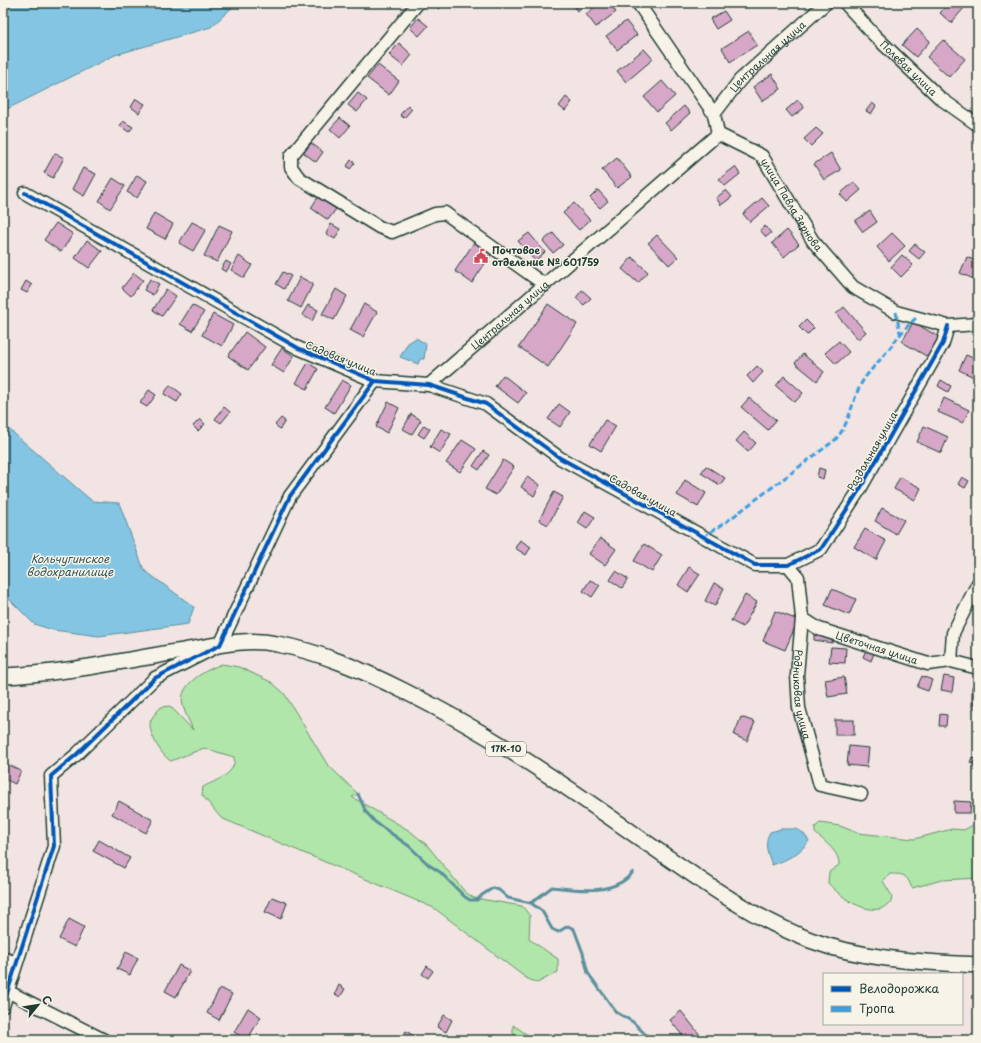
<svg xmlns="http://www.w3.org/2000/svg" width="981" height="1043" font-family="'Playpen Sans',sans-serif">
<rect width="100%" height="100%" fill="#f1e4e2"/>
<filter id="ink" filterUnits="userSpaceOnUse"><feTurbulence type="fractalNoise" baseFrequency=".025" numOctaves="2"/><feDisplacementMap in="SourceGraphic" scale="8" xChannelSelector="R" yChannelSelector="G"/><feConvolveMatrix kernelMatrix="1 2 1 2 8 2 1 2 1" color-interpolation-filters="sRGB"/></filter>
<g filter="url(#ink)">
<g fill="#b0e6a9" stroke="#68926e">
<path d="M222,664L239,667L271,682L284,693L327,764L358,794L352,797L410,831L427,845L465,892L474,898L522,906L530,916L529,939L558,959V972L537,983L526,978L434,908L221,818L202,795L203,787C216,780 237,774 234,757L204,748L171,761C162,757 146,730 151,720C153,715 158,711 161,707L170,706L193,730C190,722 185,714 183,706C177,684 206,670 222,664Z"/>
<path d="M978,822V878L942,880L912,888C906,874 904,874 890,874L883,881L892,896L891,902C887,904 884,908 880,909C861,912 840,896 828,883L829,872L839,865C840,852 824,841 815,833V827L820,823L840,826L858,833L914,839L952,829L964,830Z"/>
<polygon points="513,1025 535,1040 517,1040 513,1033"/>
</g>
<g fill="#83c5e3" stroke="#5b8f9d">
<polygon points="3,3 237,3 211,27 115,55 3,111"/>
<polygon points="416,338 426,344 424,359 420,359 418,364 400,357 408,343"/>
<polygon points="3,424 92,501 119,503 144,570 194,607 188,624 99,636 53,630 34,624 6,596 3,595"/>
<path d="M781,829C797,829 800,827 809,841C799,854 787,860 772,865C768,854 763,844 770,832Z"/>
</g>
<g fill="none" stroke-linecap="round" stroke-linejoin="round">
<g stroke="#5b8f9d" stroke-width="3">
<path d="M358,794L366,812L375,822L409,846L429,865L440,872L465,897L470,900H477L482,895L493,888L499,890L508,898L531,903L552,887C578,890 614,896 633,872"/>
<polyline points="531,903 542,911 552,929 558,932 568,926 574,929 583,953 588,973 616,1012 633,1022 647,1036 660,1039"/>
</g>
</g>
<g fill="#d7a7c8" stroke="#1f3d34">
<polygon points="432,3 444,3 439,9"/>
<polygon points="572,3 588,3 578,11"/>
<polygon points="600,3 609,3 616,12 596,27 586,14"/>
<polygon points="949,3 958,3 964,8 951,23 940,13"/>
<polygon points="724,11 730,20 716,29 710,19"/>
<polygon points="418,18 428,26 419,36 410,28"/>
<polygon points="626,21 637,35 617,50 606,36"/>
<polygon points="917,29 930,41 916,57 902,45"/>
<polygon points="749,31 757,45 730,62 722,48"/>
<polygon points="943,40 965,59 949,77 927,57"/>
<polygon points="399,43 412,55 403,66 389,55"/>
<polygon points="644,49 653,59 626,82 617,71"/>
<polygon points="378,65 399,81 389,95 367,78"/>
<polygon points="772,74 781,89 762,101 753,87"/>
<polygon points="662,81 675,96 657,112 644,97"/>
<polygon points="358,93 367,100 357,112 348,105"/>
<polygon points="566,97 572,102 565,111 559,106"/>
<polygon points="136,99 145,104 139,113 131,107"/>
<polygon points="798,100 804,108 792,117 786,110"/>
<polygon points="872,103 876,106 871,114 866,111"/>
<polygon points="408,105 412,109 404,118 400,115"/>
<polygon points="684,106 690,113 671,130 665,123"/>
<polygon points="340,118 350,126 340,138 330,129"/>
<polygon points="123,121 133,127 129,132 120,126"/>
<polygon points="816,128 823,134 811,146 804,139"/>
<polygon points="311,143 323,152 316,162 304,153"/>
<polygon points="55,153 64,158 53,178 44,173"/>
<polygon points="831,153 841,170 824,180 814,164"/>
<polygon points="617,158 632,177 617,188 602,170"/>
<polygon points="351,160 355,163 350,169 347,166"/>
<polygon points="735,167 740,174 725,186 719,179"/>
<polygon points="83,168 96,174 84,196 72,189"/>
<polygon points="137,175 147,181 137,198 127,192"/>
<polygon points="113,178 125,186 110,209 99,201"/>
<polygon points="854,182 861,190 847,202 840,194"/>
<polygon points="598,190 608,201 600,208 590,198"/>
<polygon points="726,190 732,197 721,205 716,198"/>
<polygon points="318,197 336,209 328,220 311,208"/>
<polygon points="762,198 769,206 750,222 743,214"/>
<polygon points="574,203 590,220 579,230 563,213"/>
<polygon points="977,209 978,209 978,221 974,220"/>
<polygon points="870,211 877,222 863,232 855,221"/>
<polygon points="154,213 173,224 165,239 146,229"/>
<polygon points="192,222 206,229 193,251 179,243"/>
<polygon points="56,223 73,234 61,252 44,240"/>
<polygon points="331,224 340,229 335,239 326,234"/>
<polygon points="219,225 232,231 217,262 204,256"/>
<polygon points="765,226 771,233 766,237 760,230"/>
<polygon points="787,230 799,244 784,257 772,243"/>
<polygon points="529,233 545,252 535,261 518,241"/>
<polygon points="553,233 563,245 553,253 543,241"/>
<polygon points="892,233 905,246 889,261 877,247"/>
<polygon points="657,235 678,257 669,265 648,243"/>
<polygon points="87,240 102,251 89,268 75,258"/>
<polygon points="475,241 492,253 472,283 455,271"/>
<polygon points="915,244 925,252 919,259 909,251"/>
<polygon points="902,255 913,265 901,277 891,267"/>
<polygon points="239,256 252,265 244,278 231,270"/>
<polygon points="632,257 648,272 638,283 622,269"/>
<polygon points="967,257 978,262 976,280 960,273"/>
<polygon points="226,261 231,264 226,272 221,269"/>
<polygon points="283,272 291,276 284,289 276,284"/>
<polygon points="134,273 143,280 131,296 122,288"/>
<polygon points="300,277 313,284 301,308 288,301"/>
<polygon points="150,279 159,284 153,295 144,290"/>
<polygon points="26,281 32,285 27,293 21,290"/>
<polygon points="166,289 176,296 162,316 153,310"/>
<polygon points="336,289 347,296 334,320 322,314"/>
<polygon points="582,290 591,298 584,305 576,298"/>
<polygon points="364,304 377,312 363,337 350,330"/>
<polygon points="548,304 577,324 548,367 519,347"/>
<polygon points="192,305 204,312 192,331 180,324"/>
<polygon points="308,305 318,310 312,321 302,315"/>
<polygon points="844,307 866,332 858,339 836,314"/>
<polygon points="213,314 233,325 222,346 202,335"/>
<polygon points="806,320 814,328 807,335 799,327"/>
<polygon points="913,322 939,337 928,357 902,342"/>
<polygon points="245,332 265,347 248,370 228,356"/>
<polygon points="839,341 849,352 836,364 825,353"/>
<polygon points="282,348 294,356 284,373 271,365"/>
<polygon points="803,354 824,372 817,381 795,363"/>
<polygon points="966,355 978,360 978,379 959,370"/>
<polygon points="308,363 318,369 307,389 296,383"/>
<polygon points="757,366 763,372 753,383 747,376"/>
<polygon points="503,375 526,393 518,403 495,386"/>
<polygon points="784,376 803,393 795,402 776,386"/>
<polygon points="342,380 351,385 334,413 325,407"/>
<polygon points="941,380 951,386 948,392 938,386"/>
<polygon points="170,385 182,394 177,402 164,394"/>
<polygon points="149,390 156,395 147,407 140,403"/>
<polygon points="749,398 776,420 768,430 741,407"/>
<polygon points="944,398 969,410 963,423 938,412"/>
<polygon points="388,402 399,408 387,433 376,427"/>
<polygon points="559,404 570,412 560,427 548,419"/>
<polygon points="224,407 230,412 221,423 215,419"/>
<polygon points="411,414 421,420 412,434 403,429"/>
<polygon points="281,418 285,421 280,429 275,425"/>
<polygon points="200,419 205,424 198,431 193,426"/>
<polygon points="605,420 616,426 601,451 590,444"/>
<polygon points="424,425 430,429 424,438 418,434"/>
<polygon points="924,426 948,437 941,453 917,442"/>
<polygon points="441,429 451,434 440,453 430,447"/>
<polygon points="744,432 756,443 748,452 736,441"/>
<polygon points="462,440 476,449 460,472 446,463"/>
<polygon points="483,451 489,455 479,470 473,466"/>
<polygon points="503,460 514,467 496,495 485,489"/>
<polygon points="706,466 725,478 720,485 701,473"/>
<polygon points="819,468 825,470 823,479 817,477"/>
<polygon points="527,477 540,485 534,496 521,487"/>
<polygon points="900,477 921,488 915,500 894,489"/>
<polygon points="962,477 969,481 965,488 958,484"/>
<polygon points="685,480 706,493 698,507 677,495"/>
<polygon points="554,492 563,497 548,525 539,520"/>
<polygon points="882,508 904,520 896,534 875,521"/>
<polygon points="585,511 595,517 587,529 578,523"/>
<polygon points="865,529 886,541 876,560 854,547"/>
<polygon points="600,538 616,549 605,565 589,554"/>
<polygon points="520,540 531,547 526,555 515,548"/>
<polygon points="644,544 662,555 652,572 634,561"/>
<polygon points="689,567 700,574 688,592 678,585"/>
<polygon points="616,571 628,579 622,588 610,580"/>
<polygon points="590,580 600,585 592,597 583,591"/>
<polygon points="714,583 724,588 715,606 705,601"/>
<polygon points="832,589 856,599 849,615 825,605"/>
<polygon points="745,595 757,602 743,627 731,621"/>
<polygon points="775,611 798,620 785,650 763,641"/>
<polygon points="814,635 833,637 832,643 814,640"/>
<polygon points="831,647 846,648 845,663 829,662"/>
<polygon points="866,650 874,653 871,661 863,657"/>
<polygon points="922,676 932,680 928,691 917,687"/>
<polygon points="944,676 954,678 952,692 941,690"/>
<polygon points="844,677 847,694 828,697 825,680"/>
<rect x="972" y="687" width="6" height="21"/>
<polygon points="940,714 947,715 946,726 939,726"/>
<polygon points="741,717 755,722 747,741 734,735"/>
<rect x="835" y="720" width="19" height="15"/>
<polygon points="849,746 869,748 867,767 847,765"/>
<polygon points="972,757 978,759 978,765 970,763"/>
<polygon points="3,762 21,771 15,784 3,778"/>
<polygon points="119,801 153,820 146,833 112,814"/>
<polygon points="954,801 971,802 970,813 954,813"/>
<polygon points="99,840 130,858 124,868 93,851"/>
<polygon points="272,897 287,903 281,919 265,912"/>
<polygon points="69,919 84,927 75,947 59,939"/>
<polygon points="126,952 138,958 130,975 117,969"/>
<polygon points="179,965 190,971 176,997 165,991"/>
<polygon points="427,966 433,971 428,978 422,974"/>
<polygon points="339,985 345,989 340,997 335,994"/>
<polygon points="220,988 232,994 219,1020 207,1013"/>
<polygon points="248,1008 261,1017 247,1040 234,1032"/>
<polygon points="681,1011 704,1040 686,1040 670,1020"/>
<polygon points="444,1015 452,1020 446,1032 437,1027"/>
<polygon points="406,1031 414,1036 412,1040 401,1040"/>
<polygon points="282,1034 292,1040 279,1040"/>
</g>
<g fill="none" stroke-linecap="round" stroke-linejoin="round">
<defs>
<g id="minor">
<polyline points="418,3 291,156 291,167 299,178 379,227 392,232 435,214 445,213 545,285"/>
<path id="s1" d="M638,3L714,114L718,134L762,156L813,241L853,287L896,312L948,326L978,324"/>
<path id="s2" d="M845,3L875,36L940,98L978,125"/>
<path id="s3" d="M714,114L740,80L826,3"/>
<polyline points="25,193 298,348 375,381 429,385 486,404 560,458 755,565 788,565 821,549 860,489 943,343 948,326"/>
<path id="s4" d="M429,385L718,134"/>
<path id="s5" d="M788,565L798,577L802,618L797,675L799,708L820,785L861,794"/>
<path id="s6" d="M802,618L819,629L928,664L951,661L978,668"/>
<polyline points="951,661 953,633 978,583"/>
<polyline points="3,958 16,963"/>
<polyline points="9,992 104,1040"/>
<polyline points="3,1006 54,846 51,776 76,755 155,678 220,645 290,496 375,381"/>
</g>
<path id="major" d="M3,676C61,674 120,661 177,652C210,647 244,637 277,644C321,652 362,670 402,690C486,731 565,785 641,839C695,876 748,916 810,940C864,960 921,962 978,965"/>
</defs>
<use href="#minor" stroke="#1f3d34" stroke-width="15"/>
<use href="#major" stroke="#1f3d34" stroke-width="18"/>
<use href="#minor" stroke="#f7f3e8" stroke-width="12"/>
<use href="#major" stroke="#f7f3e8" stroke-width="15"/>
<g stroke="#3c9ee2" stroke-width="3" stroke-dasharray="6 3" stroke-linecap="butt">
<polyline points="896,312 900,333"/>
<path d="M703,537L726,522L835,440C850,424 851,403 861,384C867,373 876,365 884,355C895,342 903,329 916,318"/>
</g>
<defs>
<g id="cycleway">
<polyline points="25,193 298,348 375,381 429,385 486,404 560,458 755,565 788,565 821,549 860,489 943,343 948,326"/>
<polyline points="3,1006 54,846 51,776 76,755 155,678 220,645 290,496 375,381"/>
</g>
</defs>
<use href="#cycleway" stroke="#f7f3e8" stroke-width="6"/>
<use href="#cycleway" stroke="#0057b8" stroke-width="4"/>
</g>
</g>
<defs>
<symbol id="civic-bare" viewBox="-9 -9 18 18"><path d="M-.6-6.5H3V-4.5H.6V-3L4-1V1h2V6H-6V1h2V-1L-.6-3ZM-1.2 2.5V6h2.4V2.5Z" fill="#d1495b" stroke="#f7f3e8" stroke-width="2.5" paint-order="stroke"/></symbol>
</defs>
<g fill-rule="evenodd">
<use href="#civic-bare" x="471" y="246" width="20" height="20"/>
</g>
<g text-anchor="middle" stroke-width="3" stroke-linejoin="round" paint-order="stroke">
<rect fill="#f7f3e8" stroke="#60746a" stroke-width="1" x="486" y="742" width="40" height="14" rx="3"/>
<g font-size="9" font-weight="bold" fill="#1f3d34">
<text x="506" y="752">17К-10</text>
</g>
<g font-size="10" fill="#1f3d34" stroke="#f7f3e8">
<text dy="4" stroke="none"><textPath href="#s3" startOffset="79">Центральная улица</textPath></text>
<text dy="4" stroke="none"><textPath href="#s2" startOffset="91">Полевая улица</textPath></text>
<text dy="4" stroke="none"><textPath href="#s1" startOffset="261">улица Павла Зернова</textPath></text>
<text dy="4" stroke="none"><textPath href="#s4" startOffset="107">Центральная улица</textPath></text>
<text transform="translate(341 358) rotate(22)" y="4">Садовая улица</text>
<text transform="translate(872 451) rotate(-60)" y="4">Раздольная улица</text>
<text transform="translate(643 495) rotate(29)" y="4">Садовая улица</text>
<text dy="4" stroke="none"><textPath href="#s6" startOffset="81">Цветочная улица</textPath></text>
<text dy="4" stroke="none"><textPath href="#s5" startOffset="134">Родниковая улица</textPath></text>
</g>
<g font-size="10" font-weight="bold" fill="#1f3d34" stroke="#f7f3e8" text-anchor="start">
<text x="492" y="254">Почтовое<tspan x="492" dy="12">отделение № 601759</tspan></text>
</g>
<g font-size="11" font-style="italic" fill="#335857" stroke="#f7f3e8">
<text x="70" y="563">Кольчугинское<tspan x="70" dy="13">водохранилище</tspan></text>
</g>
</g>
<rect width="981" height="1043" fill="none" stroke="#f7f3e8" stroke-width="16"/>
<rect x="8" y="8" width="965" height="1027" fill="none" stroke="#1f3d34" stroke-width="1.5" filter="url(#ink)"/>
<rect x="823" y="973" width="140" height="52" fill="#f7f3e8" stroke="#a1aaa0"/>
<rect x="831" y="986" width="20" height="6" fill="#0057b8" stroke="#a1aaa0"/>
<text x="859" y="993" font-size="12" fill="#1f3d34">Велодорожка</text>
<rect x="831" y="1006" width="20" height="6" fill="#3c9ee2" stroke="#a1aaa0"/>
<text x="859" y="1013" font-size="12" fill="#1f3d34">Тропа</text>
<g transform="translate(38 1005) rotate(60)" stroke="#f7f3e8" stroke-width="3" paint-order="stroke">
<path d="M0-3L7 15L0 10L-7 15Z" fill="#1f3d34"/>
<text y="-6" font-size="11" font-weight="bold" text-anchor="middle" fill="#1f3d34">С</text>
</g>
</svg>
